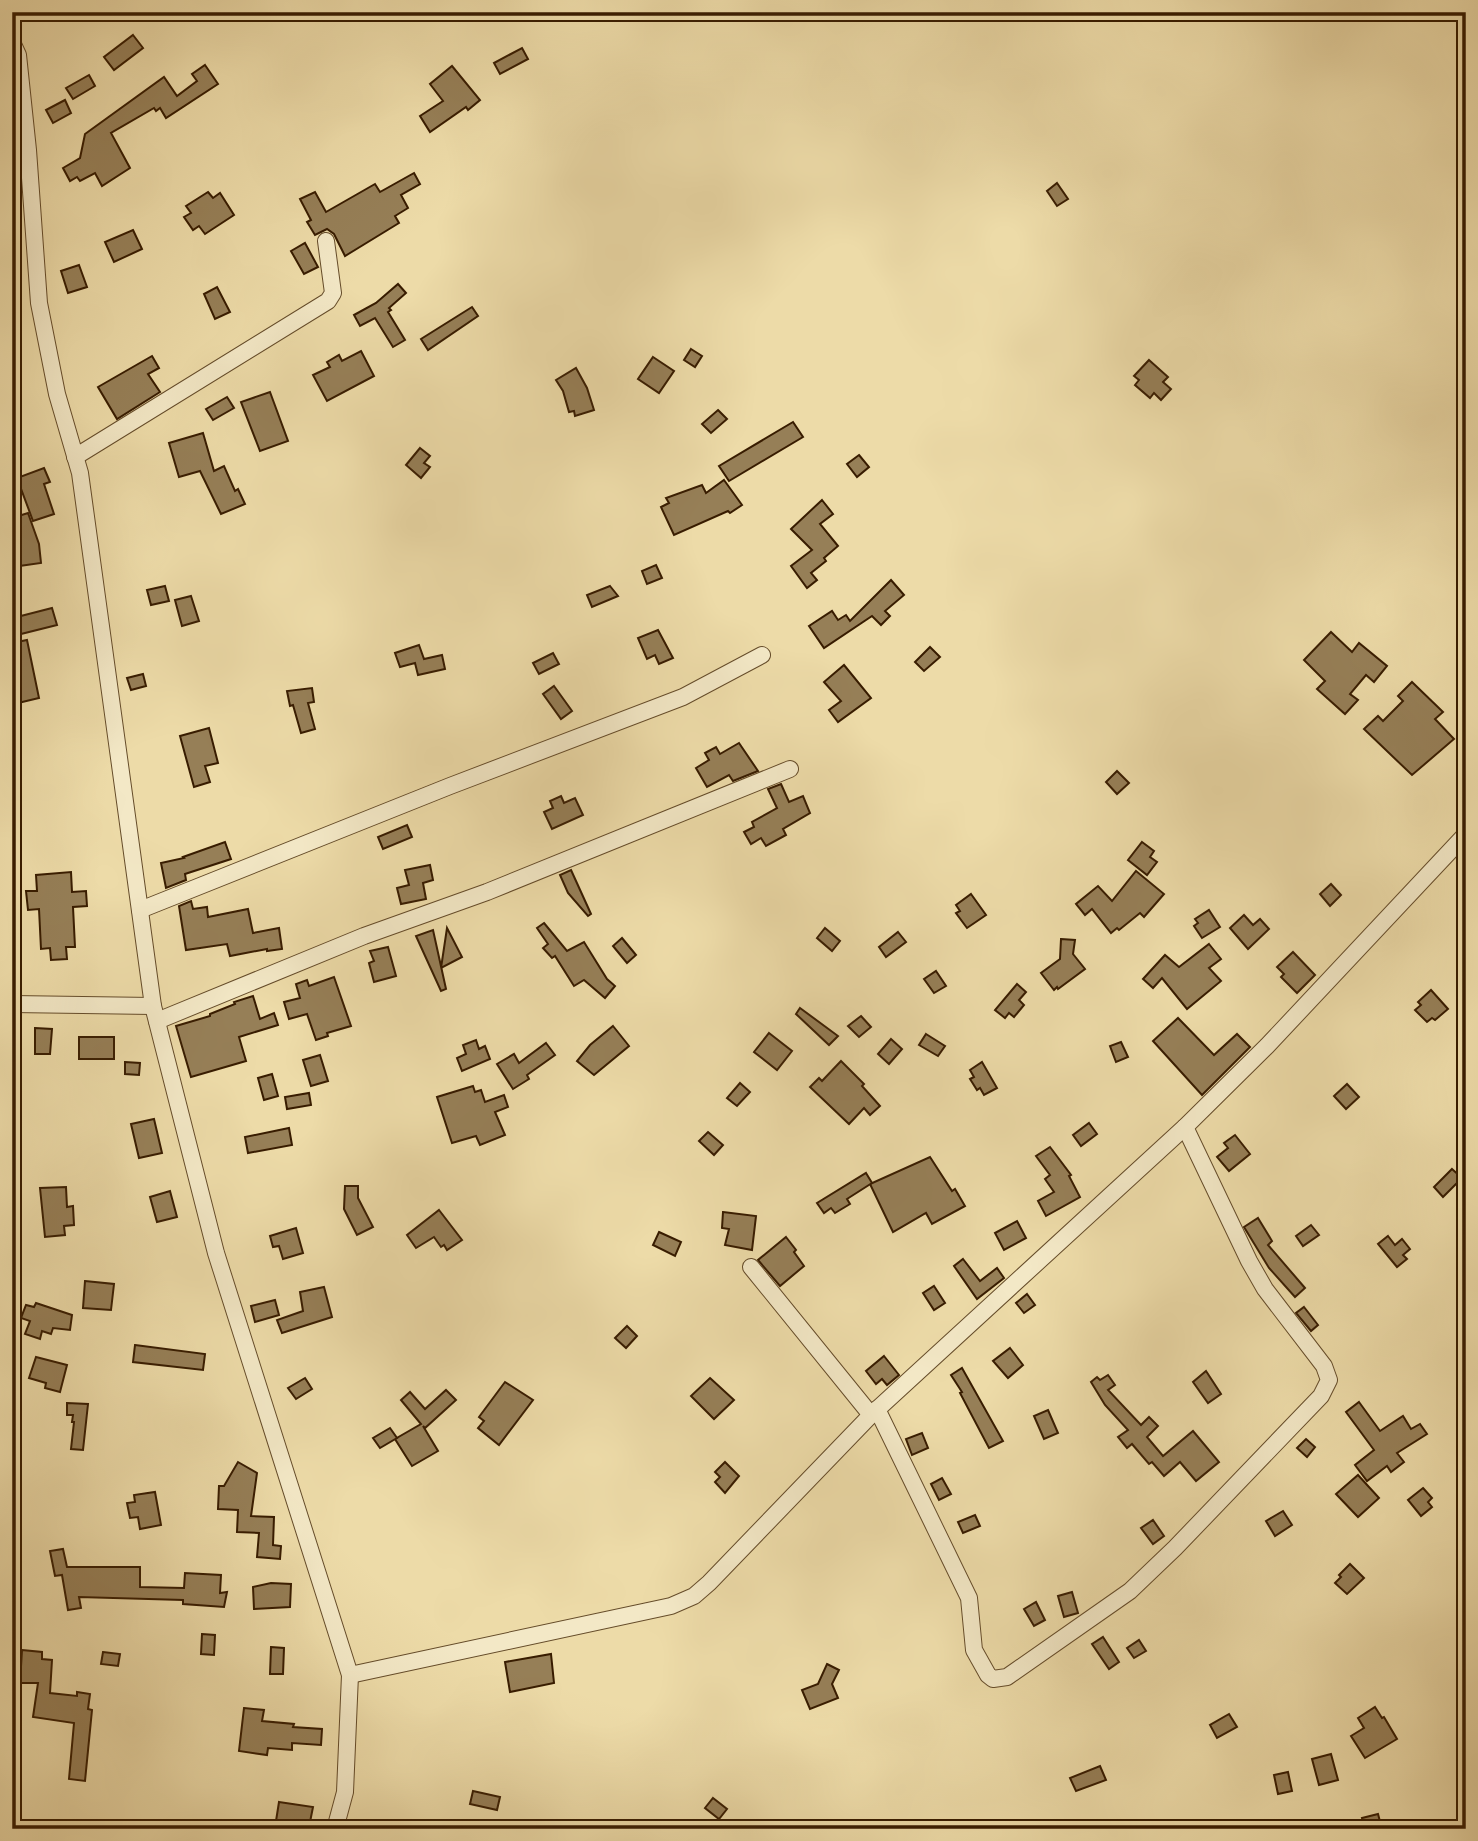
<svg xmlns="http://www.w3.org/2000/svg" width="1478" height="1841" font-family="'Gentium Book Plus',serif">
<rect width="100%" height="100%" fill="#eddba8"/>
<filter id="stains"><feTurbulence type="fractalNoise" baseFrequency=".00286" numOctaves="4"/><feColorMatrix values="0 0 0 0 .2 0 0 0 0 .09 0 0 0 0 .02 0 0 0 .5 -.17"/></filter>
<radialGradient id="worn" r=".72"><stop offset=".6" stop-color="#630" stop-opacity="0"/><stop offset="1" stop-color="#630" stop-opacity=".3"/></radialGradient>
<g fill="#967f57" stroke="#381c00" stroke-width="2">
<polygon points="133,35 143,48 114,70 104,57"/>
<polygon points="522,48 528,59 500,74 494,63"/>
<polygon points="205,65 218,84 166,118 160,108 156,111 154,108 111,133 130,168 102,186 95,173 80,181 77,177 70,181 63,168 80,158 85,134 164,77 177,96 197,81 192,74"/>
<polygon points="452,66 480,100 468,110 466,107 430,132 420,116 443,101 430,84"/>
<polygon points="89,75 95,86 73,99 66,88"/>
<polygon points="65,100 71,113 53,123 46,110"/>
<polygon points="414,173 420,184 401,195 408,208 395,216 399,223 345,256 334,234 327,229 315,235 307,222 311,220 300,199 315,192 326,212 375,184 380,192"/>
<polygon points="1057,183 1068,199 1057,206 1047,191"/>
<polygon points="208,192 213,198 220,193 234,215 205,234 199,226 193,230 184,217 191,213 186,206"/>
<polygon points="133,230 142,249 114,262 105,242"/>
<polygon points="305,243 318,267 304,274 291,251"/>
<polygon points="79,265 87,287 68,293 61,271"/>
<polygon points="398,284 406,293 389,308 391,310 388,312 405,340 393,347 375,318 360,326 354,315 376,303"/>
<polygon points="217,287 230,312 215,319 204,294"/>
<polygon points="472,307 478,316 428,350 421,339"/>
<polygon points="691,349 702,356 695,367 684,360"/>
<polygon points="361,351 374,376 327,401 313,375 330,367 327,362 339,355 342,361"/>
<polygon points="152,356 159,368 148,374 160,392 117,419 98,387"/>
<polygon points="653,357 674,371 659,393 638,379"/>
<polygon points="1149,360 1168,377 1163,382 1171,389 1161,400 1154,393 1150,398 1135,385 1139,380 1134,376"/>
<polygon points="576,368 587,388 594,410 575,416 574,411 569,412 563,391 556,380"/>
<polygon points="270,392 288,441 260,451 241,402"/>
<polygon points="227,397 234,408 213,420 206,409"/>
<polygon points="718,410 727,419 711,433 702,424"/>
<polygon points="793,422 803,437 729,481 719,466"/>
<polygon points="203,433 214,471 224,466 235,491 238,489 245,504 221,514 200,471 179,477 169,443"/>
<polygon points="420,448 430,456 424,463 430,467 421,478 406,465"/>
<polygon points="859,455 869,467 857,477 847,464"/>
<polygon points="44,468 50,482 44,484 54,514 33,521 17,478"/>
<polygon points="724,480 742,505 730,513 728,511 674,535 661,507 669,503 666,498 702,485 706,493"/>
<polygon points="822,500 833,514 820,524 838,546 824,558 826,561 811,573 817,580 807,588 791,566 812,550 791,529"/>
<polygon points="28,513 39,544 41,563 12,567 12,518"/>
<polygon points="656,565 662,578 647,584 642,571"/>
<polygon points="891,580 904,595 885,611 890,616 881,625 872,616 824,648 809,626 832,611 838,620 846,615 850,621"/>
<polygon points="165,586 169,601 151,605 147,590"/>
<polygon points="610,586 618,596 592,607 587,595"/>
<polygon points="191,596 199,621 182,626 175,600"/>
<polygon points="52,608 57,625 17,635 13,618"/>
<polygon points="658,630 673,658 659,664 655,655 647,659 638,638"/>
<polygon points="1331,632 1352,652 1359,643 1387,666 1374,682 1366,675 1350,694 1358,700 1345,714 1317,689 1325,681 1304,660"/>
<polygon points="27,640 39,698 18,703 12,673 12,643"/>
<polygon points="419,645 424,659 442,655 445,669 418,675 415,663 400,667 395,653"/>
<polygon points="930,647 940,657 924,671 915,662"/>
<polygon points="553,653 559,664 539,674 533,663"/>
<polygon points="844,665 871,698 838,722 829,710 841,701 824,682"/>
<polygon points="143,674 146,686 131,690 127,678"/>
<polygon points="1412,682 1443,712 1435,719 1454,739 1412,775 1364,729 1378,716 1383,721 1403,701 1398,696"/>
<polygon points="554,686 572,711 561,719 543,694"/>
<polygon points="312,688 314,702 308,703 315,729 301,733 293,705 290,706 287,691"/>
<polygon points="209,728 218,763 205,766 210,782 194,787 180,736"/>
<polygon points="739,743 758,771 733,781 729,775 707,787 696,768 709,760 705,753 716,747 720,754"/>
<polygon points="1117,771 1129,783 1117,794 1106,782"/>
<polygon points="781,784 789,802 803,796 810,813 783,829 786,835 766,846 761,838 751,844 744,832 754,827 752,822 777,808 768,789"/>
<polygon points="561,796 564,803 575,798 583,815 552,829 544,812 553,808 550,801"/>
<polygon points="407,825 412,837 383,849 378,837"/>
<polygon points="225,842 231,859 185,874 186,880 166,888 161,863 184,858 183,857"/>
<polygon points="1142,842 1154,851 1150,857 1157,862 1147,875 1128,860"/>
<polygon points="430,865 433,880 423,883 426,899 401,904 397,888 409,885 405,870"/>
<polygon points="571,870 591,914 588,916 568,893 560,875"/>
<polygon points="1136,871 1164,894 1144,917 1140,913 1119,930 1117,928 1111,933 1092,909 1085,915 1076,904 1098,886 1112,901"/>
<polygon points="71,872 72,892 86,891 87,906 73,907 75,947 66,947 67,959 51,960 50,948 41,949 39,909 28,910 26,891 37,891 36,875"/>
<polygon points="1331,884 1341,895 1330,906 1320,894"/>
<polygon points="971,894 986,915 967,928 956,913 960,911 956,905"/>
<polygon points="191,901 193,909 207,907 208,917 248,909 253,933 279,928 282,949 267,951 267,949 230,956 227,944 186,950 179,906"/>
<polygon points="1209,910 1220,927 1202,938 1194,926 1198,923 1195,919"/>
<polygon points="1244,915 1253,925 1260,919 1269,929 1248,949 1230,928"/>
<polygon points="544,923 567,951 584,942 607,979 615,986 605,998 584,980 574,986 555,956 552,958 543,948 548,944 537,928"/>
<polygon points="447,928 462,957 441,968"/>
<polygon points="825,928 840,941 832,951 817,938"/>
<polygon points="433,930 446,989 441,991 416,936"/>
<polygon points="898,932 906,942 886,957 879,947"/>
<polygon points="622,938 636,955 627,963 613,946"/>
<polygon points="1061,939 1075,940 1073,954 1085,969 1058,989 1057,987 1054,990 1041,973 1060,959"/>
<polygon points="1209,944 1221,959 1209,968 1221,981 1187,1009 1162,978 1153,988 1143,979 1165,955 1179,967"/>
<polygon points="388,947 396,976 374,982 369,963 374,961 370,951"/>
<polygon points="1293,952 1315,975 1297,993 1281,977 1284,974 1277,967"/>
<polygon points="936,971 946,986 934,993 924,979"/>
<polygon points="334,977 351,1026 327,1033 328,1036 316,1040 307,1014 289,1019 284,1002 300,998 296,984 307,980 309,986"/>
<polygon points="1017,984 1026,992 1019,1000 1024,1005 1014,1017 1009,1013 1005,1018 995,1010"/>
<polygon points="1431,990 1448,1009 1435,1020 1432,1018 1427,1022 1415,1010 1421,1005 1418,1002"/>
<polygon points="253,996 260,1019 274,1013 278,1025 239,1037 246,1061 191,1077 176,1026 210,1016 210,1014 235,1004 234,1002"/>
<polygon points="800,1008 838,1036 829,1045 796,1014"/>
<polygon points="861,1016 871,1027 859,1037 848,1026"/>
<polygon points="1178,1018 1214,1055 1237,1034 1250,1047 1202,1095 1153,1041"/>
<polygon points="613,1026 629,1046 594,1075 577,1061 590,1045"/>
<polygon points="35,1028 52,1029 50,1054 35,1054"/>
<polygon points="769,1033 792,1051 777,1070 754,1052"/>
<polygon points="926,1034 945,1046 938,1056 919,1045"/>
<rect x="79" y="1037" width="35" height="22"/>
<polygon points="891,1039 902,1049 889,1064 878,1054"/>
<polygon points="476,1040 479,1049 485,1046 490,1059 462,1071 457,1058 466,1054 463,1045"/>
<polygon points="1121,1042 1128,1057 1116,1062 1110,1046"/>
<polygon points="546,1043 555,1055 527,1075 529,1079 513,1089 497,1064 514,1054 519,1063"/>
<polygon points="320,1055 328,1081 311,1086 303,1060"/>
<polygon points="841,1061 864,1084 862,1086 880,1106 870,1115 864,1108 849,1124 810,1087 819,1078 822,1081"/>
<polygon points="125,1062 140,1063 139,1075 125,1074"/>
<polygon points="982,1062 997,1088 984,1095 980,1088 977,1090 970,1079 974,1077 970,1070"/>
<polygon points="272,1074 278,1096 264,1100 258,1078"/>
<polygon points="740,1083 750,1092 737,1106 727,1098"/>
<polygon points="1347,1084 1359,1097 1346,1109 1334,1096"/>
<polygon points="473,1086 475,1092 481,1090 485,1102 504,1095 508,1107 495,1112 505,1135 480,1145 476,1136 452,1143 437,1097"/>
<polygon points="309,1093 311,1105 287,1109 285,1097"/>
<polygon points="154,1119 162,1153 139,1158 131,1124"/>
<polygon points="1089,1123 1097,1134 1081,1146 1073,1135"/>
<polygon points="289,1128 292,1145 248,1153 245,1137"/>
<polygon points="708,1132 723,1145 714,1155 699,1141"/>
<polygon points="1235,1135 1250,1154 1229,1171 1217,1157 1228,1148 1224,1143"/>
<polygon points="1050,1147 1071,1175 1069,1176 1080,1197 1046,1216 1038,1201 1054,1192 1045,1179 1050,1175 1036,1156"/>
<polygon points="930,1157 952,1191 955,1189 965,1206 932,1224 926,1213 893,1232 870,1184"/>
<polygon points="1452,1169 1462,1178 1443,1197 1434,1187"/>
<polygon points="866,1173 872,1183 847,1199 850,1204 835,1213 831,1208 824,1213 817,1203"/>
<polygon points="345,1186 358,1186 358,1198 373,1227 357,1235 344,1209"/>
<polygon points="66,1187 67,1207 73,1206 74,1225 64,1226 65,1235 45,1237 40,1188"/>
<polygon points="170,1191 177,1217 157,1222 150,1197"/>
<polygon points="439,1210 462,1240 447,1250 444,1245 441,1247 434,1237 416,1248 407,1235"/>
<polygon points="723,1212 756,1216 752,1250 725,1245 729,1229 722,1228"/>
<polygon points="1258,1218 1272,1241 1268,1245 1305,1288 1295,1297 1269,1268 1244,1227"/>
<polygon points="1017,1221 1026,1238 1004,1250 995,1233"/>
<polygon points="1311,1225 1319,1235 1303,1246 1296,1236"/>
<polygon points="296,1228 303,1253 283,1259 279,1246 273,1247 270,1236"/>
<polygon points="659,1232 681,1242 675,1256 653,1245"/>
<polygon points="1388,1236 1395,1245 1402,1239 1410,1249 1403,1255 1407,1259 1397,1267 1378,1244"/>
<polygon points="786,1237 796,1250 794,1252 804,1266 780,1286 758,1260"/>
<polygon points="963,1259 980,1281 997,1268 1004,1278 977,1299 954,1266"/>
<polygon points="85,1281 114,1284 111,1310 83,1308"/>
<polygon points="934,1286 945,1303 934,1310 923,1293"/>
<polygon points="324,1287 332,1317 282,1333 277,1320 303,1311 300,1292"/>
<polygon points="1027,1294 1035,1305 1024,1313 1016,1303"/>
<polygon points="275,1300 279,1315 255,1322 251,1306"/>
<polygon points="36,1303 72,1315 70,1330 53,1328 51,1334 42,1331 40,1339 25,1334 30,1321 21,1318 26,1305 34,1307"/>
<polygon points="1304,1307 1318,1325 1311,1331 1296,1313"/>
<polygon points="627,1326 637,1336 626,1348 615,1338"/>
<polygon points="135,1345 205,1354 203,1370 133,1362"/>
<polygon points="1010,1348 1023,1365 1008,1378 993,1361"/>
<polygon points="884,1356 899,1375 887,1385 882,1379 876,1384 866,1371"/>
<polygon points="36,1357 67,1365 60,1392 45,1388 46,1383 29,1378"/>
<polygon points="962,1368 1003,1441 989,1448 960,1393 962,1392 951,1375"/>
<polygon points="1206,1371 1221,1394 1208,1403 1193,1382"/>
<polygon points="1108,1375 1115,1385 1108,1390 1141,1425 1149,1417 1158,1426 1147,1437 1163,1456 1193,1431 1219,1462 1196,1481 1180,1462 1164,1476 1152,1462 1149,1464 1132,1444 1127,1448 1118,1437 1128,1430 1105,1405 1091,1382 1097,1377 1100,1380"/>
<polygon points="305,1378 312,1389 296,1399 288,1388"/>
<polygon points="710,1378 734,1400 714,1419 691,1396"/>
<polygon points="505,1382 533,1400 499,1445 478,1428 484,1421 479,1417"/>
<polygon points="446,1390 456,1400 425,1428 423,1426 438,1451 412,1466 395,1439 421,1424 401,1400 410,1392 425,1409"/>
<polygon points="1359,1402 1380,1431 1403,1416 1411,1429 1420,1424 1427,1434 1397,1453 1404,1462 1391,1472 1387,1466 1367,1481 1355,1465 1374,1450 1346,1412"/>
<polygon points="67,1403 88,1404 83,1450 71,1449 74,1422 72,1422 73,1415 67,1415"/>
<polygon points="1048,1410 1058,1433 1044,1439 1034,1416"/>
<polygon points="390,1428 397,1438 380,1448 373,1438"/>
<polygon points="922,1433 928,1448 912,1455 906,1439"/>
<polygon points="1306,1439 1315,1447 1307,1457 1297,1448"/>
<polygon points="238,1462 257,1473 251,1516 274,1517 273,1545 281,1546 280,1559 257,1557 259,1533 237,1532 238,1510 218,1509 219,1486 224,1486"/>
<polygon points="725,1462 739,1476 725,1493 715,1482 720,1477 715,1472"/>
<polygon points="1358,1475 1379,1498 1358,1517 1336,1494"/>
<polygon points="942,1478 951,1494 939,1500 931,1484"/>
<polygon points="1423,1488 1432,1498 1428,1502 1432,1507 1421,1516 1408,1500"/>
<polygon points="155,1492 161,1525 140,1529 138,1517 130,1518 127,1503 135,1502 134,1495"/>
<polygon points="1283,1511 1292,1525 1275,1536 1266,1521"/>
<polygon points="975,1515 980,1526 963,1533 958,1522"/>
<polygon points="1153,1520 1164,1536 1153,1544 1141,1528"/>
<polygon points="63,1549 67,1567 140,1567 140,1587 184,1588 185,1573 221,1575 220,1593 227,1592 224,1607 183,1604 183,1600 79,1597 81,1608 68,1610 62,1575 55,1576 50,1551"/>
<polygon points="1350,1564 1364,1578 1347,1594 1335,1583 1341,1577 1339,1575"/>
<polygon points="271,1583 291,1584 290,1607 254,1609 253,1587"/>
<polygon points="1072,1592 1078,1613 1064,1617 1058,1596"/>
<polygon points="1036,1602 1045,1620 1034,1626 1024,1609"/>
<polygon points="202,1634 215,1635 214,1655 201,1654"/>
<polygon points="1103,1637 1119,1662 1109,1669 1092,1644"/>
<polygon points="1139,1640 1146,1651 1134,1658 1127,1648"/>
<polygon points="271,1647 284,1648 283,1674 270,1674"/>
<polygon points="22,1650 42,1652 42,1659 52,1660 50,1693 77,1696 77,1692 90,1694 88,1709 92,1710 85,1781 69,1779 74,1723 33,1717 38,1683 20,1683"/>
<polygon points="103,1652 120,1654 118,1666 101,1664"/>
<polygon points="551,1654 554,1683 510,1692 505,1662"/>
<polygon points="827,1664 839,1670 832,1684 838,1698 810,1709 802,1690 818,1684"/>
<polygon points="1375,1707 1382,1718 1384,1717 1397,1739 1365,1758 1351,1736 1364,1728 1358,1718"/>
<polygon points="244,1708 264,1710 262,1721 294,1724 293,1727 322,1729 321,1745 292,1743 292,1750 268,1748 267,1755 239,1751"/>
<polygon points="1229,1714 1237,1727 1217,1738 1210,1725"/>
<polygon points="1331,1754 1338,1780 1319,1785 1312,1759"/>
<polygon points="1100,1766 1106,1780 1076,1791 1070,1778"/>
<polygon points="1288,1772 1292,1791 1278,1794 1274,1775"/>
<polygon points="473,1791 500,1797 497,1810 470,1804"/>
<polygon points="713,1798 727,1809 719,1819 705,1808"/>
<polygon points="279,1802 313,1807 309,1827 276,1821"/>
<polygon points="1378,1814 1382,1829 1365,1829 1362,1818"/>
</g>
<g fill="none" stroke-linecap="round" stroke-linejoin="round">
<defs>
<g id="minor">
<polyline points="12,42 18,55 28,150 39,303 57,394 80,473 153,1006 216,1253 350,1675 345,1792 335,1829"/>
<polyline points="75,457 328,301 333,293 326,241"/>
<polyline points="140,910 450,786 683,697 762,655"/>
<polyline points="12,1004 153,1006"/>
<polyline points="157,1021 364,936 487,892 790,769"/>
<polyline points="751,1267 871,1415"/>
<polyline points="877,1409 969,1598 974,1650 988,1675 993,1679 1007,1677 1130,1591 1175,1548 1321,1396 1329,1380 1324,1366 1265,1289 1249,1261 1185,1127"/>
<polyline points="350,1675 671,1606 694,1596 709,1583 871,1415 1185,1127 1267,1046 1466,834"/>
</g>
</defs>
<use href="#minor" stroke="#654c2a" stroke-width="18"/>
<use href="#minor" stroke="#f3e8c6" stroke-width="16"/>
</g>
<rect width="1478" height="1841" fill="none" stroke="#eddba8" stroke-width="42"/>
<rect x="14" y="14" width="1450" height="1813" fill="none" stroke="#381c00" stroke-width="3.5"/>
<rect x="21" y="21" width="1436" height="1799" fill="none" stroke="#381c00" stroke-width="2"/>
<rect width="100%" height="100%" filter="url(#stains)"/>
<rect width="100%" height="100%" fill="url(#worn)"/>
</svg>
